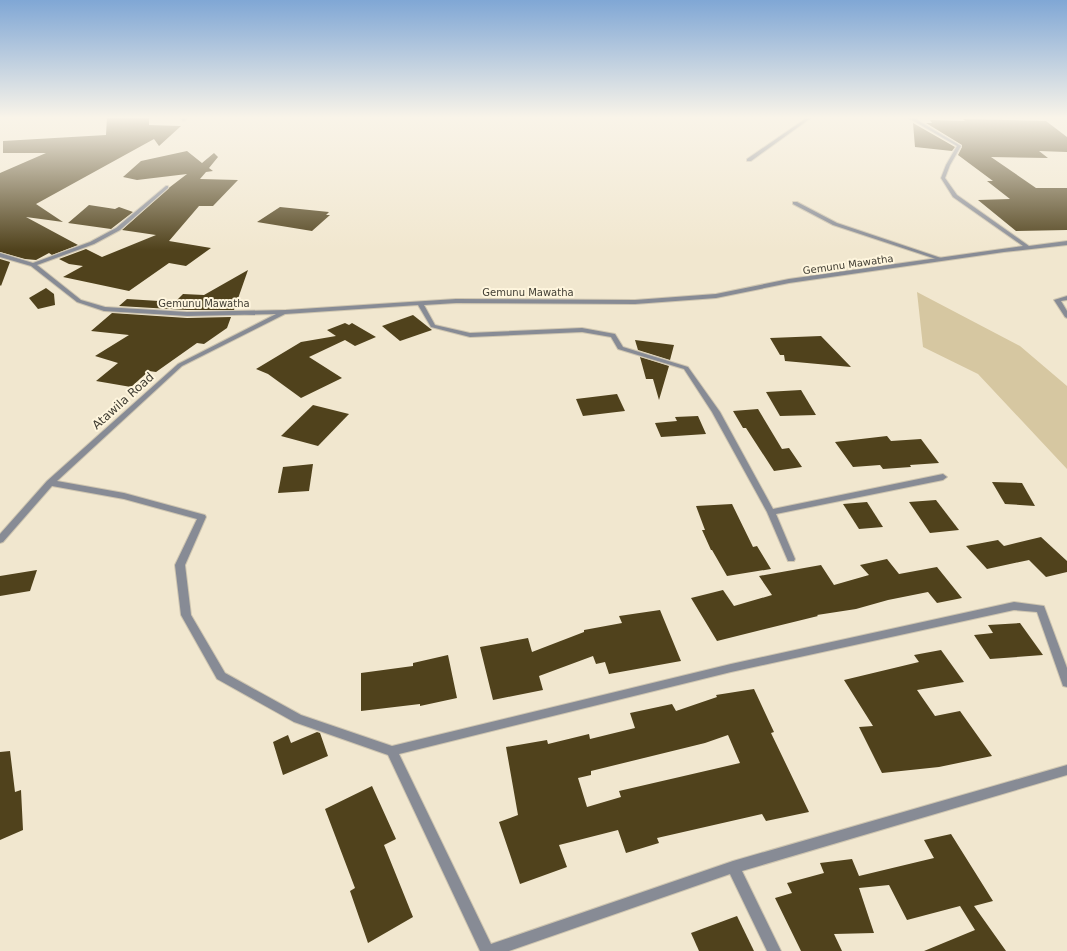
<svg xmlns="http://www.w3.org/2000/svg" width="1067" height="951" font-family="'DejaVu Sans',sans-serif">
<rect width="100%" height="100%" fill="#f1e7cf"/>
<polygon fill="#d6c7a1" points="917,292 1020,346 1067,386 1067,469 978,374 923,347"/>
<g fill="#50421c" fill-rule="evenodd">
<polygon points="107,117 149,117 149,125 181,126 159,146 154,139 36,204 63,222 26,217 78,245 52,255 49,253 36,260 25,259 0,252 0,173 46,153 3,153 3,141 106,135"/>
<polygon points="963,119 1046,121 1067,137 1067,152 1039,151 1048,158 991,157 1036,188 1067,188 1067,230 1016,231 978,200 1010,199 987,181 993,181 958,155 962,147 962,145 926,123 932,123 930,120 965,121"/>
<polygon points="913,123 955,147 952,151 915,147"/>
<polygon points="187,151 202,163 214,153 218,157 209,168 213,171 206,172 200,179 238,180 213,206 199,206 169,241 211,248 186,266 169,263 129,291 63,277 83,266 69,264 59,259 86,249 102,257 156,235 122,230 170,187 187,174 137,180 123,177 141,161"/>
<polygon points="89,205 115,209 119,207 133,212 111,229 68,223"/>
<polygon points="280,207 329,212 326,215 330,215 312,231 257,222"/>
<polygon points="0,259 10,262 1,286 0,285"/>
<polygon points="248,270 234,310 187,310 119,306 127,299 175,302 183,294 204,295"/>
<polygon points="46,288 54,294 55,305 38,309 29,298"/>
<polygon points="112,313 187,318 231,317 227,328 204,344 197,343 156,372 149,371 131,387 96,381 118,363 95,356 129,335 91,331"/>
<polygon points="413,315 432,330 400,341 382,326"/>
<polygon points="345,323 349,325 352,323 376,337 355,346 345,340 309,357 342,378 301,398 268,374 256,369 301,342 336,336 327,330"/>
<polygon points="821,336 851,367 785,361 784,355 780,355 770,338"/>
<polygon points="635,340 674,345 670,360 638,350"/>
<polygon points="640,357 669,366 659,400 653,379 646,379"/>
<polygon points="801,390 816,415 780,416 766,392"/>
<polygon points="617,394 625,411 583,416 576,399"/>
<polygon points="313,405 349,414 318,446 281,436"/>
<polygon points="758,409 782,449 789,448 802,467 774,471 746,428 743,428 733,411"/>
<polygon points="698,416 706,434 661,437 655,423 677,421 675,417"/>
<polygon points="887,436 891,441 921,439 939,463 910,465 911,467 883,469 880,465 853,467 835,442"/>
<polygon points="313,464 309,491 278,493 283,467"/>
<polygon points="992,482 1022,483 1035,506 1005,504"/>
<polygon points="936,500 959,530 930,533 909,502"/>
<polygon points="867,502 883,527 859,529 843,504"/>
<polygon points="732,504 753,547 757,546 771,569 727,576 712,550 711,550 702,530 705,530 696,506"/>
<polygon points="1041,537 1067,561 1067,572 1046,577 1029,560 987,569 966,546 998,540 1004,546"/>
<polygon points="887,559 899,574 937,567 962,598 937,603 928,592 888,600 856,609 817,615 818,616 717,641 691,598 723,590 734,606 772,595 759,576 821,565 834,585 869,575 860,565"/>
<polygon points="37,570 30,591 0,596 0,576"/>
<polygon points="660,610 681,661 609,674 605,662 596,664 593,656 539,676 543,690 493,700 480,647 528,638 532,652 584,632 584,630 622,623 619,616"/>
<polygon points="1020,623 1043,655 990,659 974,635 993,633 988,625"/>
<polygon points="941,650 964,682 917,690 935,716 960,711 992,756 939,767 882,773 859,727 873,726 844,680 919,662 914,655"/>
<polygon points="448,655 457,698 420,706 420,704 361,711 361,673 413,666 413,663"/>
<path d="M754,689L774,732L771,733L809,812L766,821L762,814L657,838L659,843L626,853L618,830L559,845L567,867L520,884L499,822L518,815L506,747L547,740L548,744L589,734L590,739L635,728L630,713L672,704L676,711L717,697L716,695ZM728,735L740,763L619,791L621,797L587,807L578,778L591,775V771L705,743Z"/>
<polygon points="317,732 320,733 328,756 283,775 273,742 288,735 291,743"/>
<polygon points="10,751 15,792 21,790 23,830 0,840 0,752"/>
<polygon points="372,786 396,839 384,845 413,917 368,943 350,891 355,888 325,809"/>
<polygon points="951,834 993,901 974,906 1006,951 924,951 975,930 960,906 907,920 889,885 859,888 874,933 834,934 842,951 801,951 775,898 792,893 787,883 824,873 820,863 852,859 859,876 934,858 924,840"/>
<polygon points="737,916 754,951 699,951 691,933"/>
</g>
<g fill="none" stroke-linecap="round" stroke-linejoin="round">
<defs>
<polygon id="service" points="793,202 797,202 837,223 944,259 939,260 833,225 793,204"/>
<g id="minor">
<polygon points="180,117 184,117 186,120 183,121"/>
<polygon points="808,117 812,117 751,161 747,161 747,159"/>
<polygon points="907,117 912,117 961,146 950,165 945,178 957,195 1029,246 1067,241 1067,245 1004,252 789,283 716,298 635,304 456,303 424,305 435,325 470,333 582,328 615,334 623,347 688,367 720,412 773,509 943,474 947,477 943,480 776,514 795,559 794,561 788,561 767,512 712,412 684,369 618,349 611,337 582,332 470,337 431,327 418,305 285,314 182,366 57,481 124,493 205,515 206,517 185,565 191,615 225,673 301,715 392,746 731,664 1014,602 1044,606 1067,668 1067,687 1063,686 1062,683 1037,612 1014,610 731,672 399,754 491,944 733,861 1067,765 1067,775 742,871 781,951 767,951 730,874 509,951 480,951 388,755 294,722 217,679 181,615 175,565 197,519 124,499 52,486 3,542 0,543 0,534 47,481 178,364 276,314 187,316 104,311 77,302 31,266 0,257 0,253 33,263 90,242 116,228 166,186 168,186 168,188 120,230 94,244 37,265 81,300 105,307 187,312 286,310 456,299 635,300 716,294 789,279 1023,246 953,197 941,178 946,165 957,146"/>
<polygon points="1067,296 1067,300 1061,301 1067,311 1067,318 1065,317 1054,300"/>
</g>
</defs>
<use href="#service" stroke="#cec5b0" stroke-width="2"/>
<use href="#minor" stroke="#cec5b0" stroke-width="2"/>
<use href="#service" fill="#878b95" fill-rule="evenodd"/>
<use href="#minor" fill="#878b95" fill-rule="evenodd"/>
</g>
<linearGradient id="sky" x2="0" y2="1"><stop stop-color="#80a7d5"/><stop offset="0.47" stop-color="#f9f4e9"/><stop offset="1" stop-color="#f9f4e9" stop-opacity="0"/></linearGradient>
<rect width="1067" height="250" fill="url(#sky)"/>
<g text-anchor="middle" stroke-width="4" stroke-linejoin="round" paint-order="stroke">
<g font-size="10" fill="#403d33" stroke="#fef5dd">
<text transform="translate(848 264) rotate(-8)" y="4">Gemunu Mawatha</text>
<text x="528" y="296">Gemunu Mawatha</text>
<text x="204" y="307">Gemunu Mawatha</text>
</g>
<g font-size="12" fill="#403d33" stroke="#fef5dd">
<text transform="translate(123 401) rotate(-42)" y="4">Atawila Road</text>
</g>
</g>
</svg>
